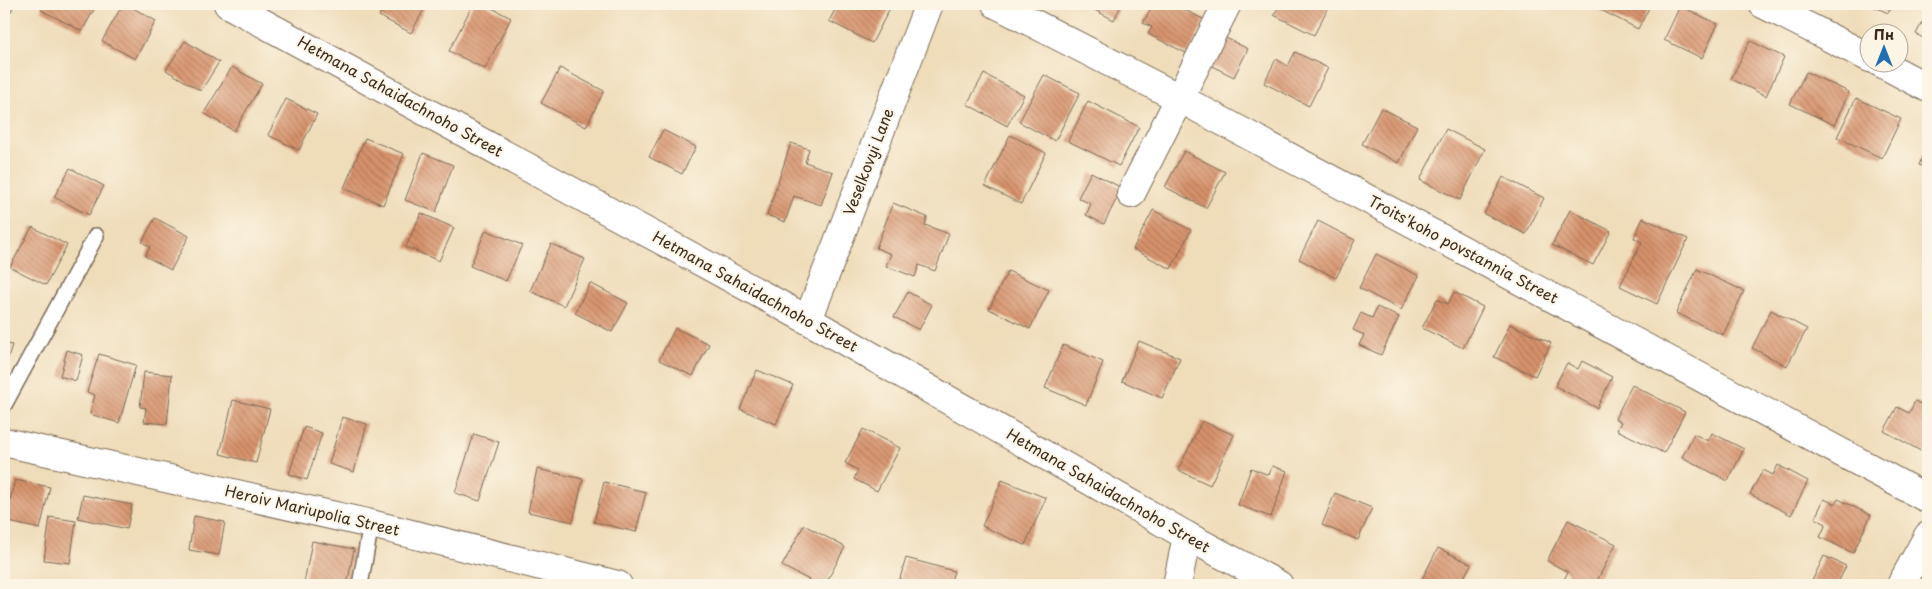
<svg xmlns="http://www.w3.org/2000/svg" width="1932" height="589" font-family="'Playpen Sans',sans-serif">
<defs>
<pattern id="building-back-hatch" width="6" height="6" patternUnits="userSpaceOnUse" patternTransform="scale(1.25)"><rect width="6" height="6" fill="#d7926c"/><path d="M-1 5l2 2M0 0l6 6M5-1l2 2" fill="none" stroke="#b07758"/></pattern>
</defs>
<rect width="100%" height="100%" fill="#fcf5e5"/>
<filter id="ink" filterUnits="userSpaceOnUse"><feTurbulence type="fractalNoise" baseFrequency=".02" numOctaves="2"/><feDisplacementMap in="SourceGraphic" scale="10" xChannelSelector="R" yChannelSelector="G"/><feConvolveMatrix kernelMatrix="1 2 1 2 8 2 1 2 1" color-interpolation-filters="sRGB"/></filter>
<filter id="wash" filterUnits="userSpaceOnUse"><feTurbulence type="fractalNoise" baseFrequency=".0096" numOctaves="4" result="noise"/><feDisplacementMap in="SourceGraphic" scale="20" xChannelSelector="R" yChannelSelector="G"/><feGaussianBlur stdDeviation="1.12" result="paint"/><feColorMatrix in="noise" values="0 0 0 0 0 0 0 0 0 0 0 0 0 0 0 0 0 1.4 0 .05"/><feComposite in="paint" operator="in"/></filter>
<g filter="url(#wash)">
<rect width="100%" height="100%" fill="#efdcb9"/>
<g id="blocks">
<g fill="url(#building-back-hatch)">
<polygon points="4,4 15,4 7,18 4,16"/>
<polygon points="44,4 97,4 82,31 41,10"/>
<polygon points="123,4 126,4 156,21 135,59 102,41"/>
<polygon points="386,4 427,4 411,33 379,16"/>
<polygon points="473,4 484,4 511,18 485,69 449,51"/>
<polygon points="838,4 892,4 872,43 829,21"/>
<polygon points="1083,4 1122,4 1114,20"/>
<polygon points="1153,4 1176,4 1175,5 1205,20 1188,54 1148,34 1152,27 1143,23"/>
<polygon points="1280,4 1330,4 1314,35 1274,15"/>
<polygon points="1599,4 1651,4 1638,29 1597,8"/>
<polygon points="1868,4 1893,4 1888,13"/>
<polygon points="1680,6 1718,24 1702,58 1664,40"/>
<polygon points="1928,11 1928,41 1916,34"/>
<polygon points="1224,37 1248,49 1234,77 1210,65"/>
<polygon points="185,41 219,62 201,91 166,70"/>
<polygon points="1750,41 1784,57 1766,96 1731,79"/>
<polygon points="1295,52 1328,68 1309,106 1264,83 1276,59 1288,66"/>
<polygon points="232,67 262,84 234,131 204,113"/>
<polygon points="560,68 604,91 586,127 541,103"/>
<polygon points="1806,72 1849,92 1834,125 1790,104"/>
<polygon points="984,74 1024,95 1007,126 967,104"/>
<polygon points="1044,75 1080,93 1055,141 1019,122"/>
<polygon points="1856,98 1901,119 1882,158 1837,137"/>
<polygon points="286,99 317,114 299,150 268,135"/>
<polygon points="1088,101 1139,127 1119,166 1068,141"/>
<polygon points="1381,108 1417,126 1399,163 1362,144"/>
<polygon points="1446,129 1485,149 1460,200 1420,180"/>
<polygon points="663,130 696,147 682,174 649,157"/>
<polygon points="1010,135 1046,153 1021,204 985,186"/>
<polygon points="365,138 404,154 383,205 344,188"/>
<polygon points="791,143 809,149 805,162 833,172 821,205 794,196 785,222 767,215"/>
<polygon points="1928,143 1928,169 1919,165"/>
<polygon points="1184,151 1225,172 1206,208 1165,187"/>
<polygon points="423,153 453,165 436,212 405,200"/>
<polygon points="70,168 104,186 89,215 54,197"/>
<polygon points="1091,172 1122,188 1104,224 1086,215 1091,204 1078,198"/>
<polygon points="1503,177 1544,198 1526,234 1484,214"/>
<polygon points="893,203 927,217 925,225 949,234 935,271 919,265 915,277 886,266 891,254 876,248"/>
<polygon points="1153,210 1191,230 1171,269 1133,249"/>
<polygon points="1570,210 1611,231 1593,265 1552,245"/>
<polygon points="421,213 454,228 439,261 406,247"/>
<polygon points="155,218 189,236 171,270 145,256 150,247 142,242"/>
<polygon points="1643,218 1688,239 1657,304 1620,286 1642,242 1634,238"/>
<polygon points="1318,221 1355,240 1336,278 1299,259"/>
<polygon points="32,227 67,245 46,285 10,267"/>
<polygon points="486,230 522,245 506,281 470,266"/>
<polygon points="551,244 585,259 564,306 530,291"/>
<polygon points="1376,254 1419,276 1401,310 1359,288"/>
<polygon points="1697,269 1744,291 1723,335 1676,313"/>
<polygon points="1008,271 1049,290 1030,329 989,309"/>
<polygon points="590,283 628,303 612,332 575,313"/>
<polygon points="908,292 932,305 919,330 894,317"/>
<polygon points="1454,292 1483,307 1463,348 1422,328 1437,299 1448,304"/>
<polygon points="1377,307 1399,317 1381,355 1359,345 1364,335 1353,330 1361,313 1372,318"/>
<polygon points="1771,310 1807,329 1787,366 1752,348"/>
<polygon points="1510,324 1551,343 1535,376 1494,357"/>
<polygon points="675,328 709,344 693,376 659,360"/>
<polygon points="1139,341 1180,358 1162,398 1122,381"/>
<polygon points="4,343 12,345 4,370"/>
<polygon points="1063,345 1103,362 1086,405 1045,388"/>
<polygon points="67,350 83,355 76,381 60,376"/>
<polygon points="99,354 136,365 119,423 90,414 95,395 87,392"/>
<polygon points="1582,361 1612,377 1597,408 1555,386 1567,363 1578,369"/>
<polygon points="757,370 793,385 776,424 740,409"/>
<polygon points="144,372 172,375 167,424 144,422 146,408 140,407"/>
<polygon points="1632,385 1685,412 1664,453 1617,430 1621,422 1615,419"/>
<polygon points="233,400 270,409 256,463 220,454"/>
<polygon points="1915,401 1928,408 1928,455 1884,431 1897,407 1909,413"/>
<polygon points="342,417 367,424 354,472 329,464"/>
<polygon points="1202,421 1234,435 1210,485 1178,470"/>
<polygon points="304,427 322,433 307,480 289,474"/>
<polygon points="863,429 900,448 877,491 854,479 858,470 845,463"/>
<polygon points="1712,433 1744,449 1728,481 1682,457 1694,434 1708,441"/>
<polygon points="474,434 499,442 480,501 455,493"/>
<polygon points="1778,465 1808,481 1791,515 1750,494 1763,470 1773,475"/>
<polygon points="1272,466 1287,471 1271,517 1238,505 1251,468 1269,475"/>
<polygon points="537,469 583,479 573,522 528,512"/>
<polygon points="15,480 50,487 40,529 5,521"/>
<polygon points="1002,480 1046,498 1025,545 982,526"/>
<polygon points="604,482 646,492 636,532 594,522"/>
<polygon points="1335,493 1372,508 1358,540 1322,525"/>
<polygon points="83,495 132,505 127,529 78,518"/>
<polygon points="1824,499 1835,504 1838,499 1871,515 1853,553 1820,537 1826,524 1815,518"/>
<polygon points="194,516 225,522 219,555 189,550"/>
<polygon points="50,517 76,521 70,563 44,560"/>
<polygon points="1568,520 1616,544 1595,585 1561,585 1568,572 1547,561"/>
<polygon points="804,525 845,547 825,585 819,585 782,566"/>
<polygon points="312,541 354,549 347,585 315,585 304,583"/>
<polygon points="1438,548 1471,564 1460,585 1419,585"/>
<polygon points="1824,556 1846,566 1837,585 1810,585"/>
<polygon points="906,558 954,571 950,585 898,585"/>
</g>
</g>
</g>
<g filter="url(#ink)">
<use href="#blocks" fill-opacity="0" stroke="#7a6854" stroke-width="1"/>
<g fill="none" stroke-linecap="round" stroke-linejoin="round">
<defs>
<g id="service">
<polyline points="4,405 96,236"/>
<polyline points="360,585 371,524"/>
</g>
<g id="minor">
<polyline points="228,4 808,320 1187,536 1279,585"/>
<polyline points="996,4 1179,98 1928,499"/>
<polyline points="1763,4 1870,58"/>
<polyline points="1879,62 1928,88"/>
<polyline points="1131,194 1227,4"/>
<polyline points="808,320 929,4"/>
<polyline points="4,442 371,524 618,585"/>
<polyline points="1177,585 1187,536"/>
<polyline points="1901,585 1928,536"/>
</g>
</defs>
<use href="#service" stroke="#7a6854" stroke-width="18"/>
<use href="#minor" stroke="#7a6854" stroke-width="30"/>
<use href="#service" stroke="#fff" stroke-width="15"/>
<use href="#minor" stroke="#fff" stroke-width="28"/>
</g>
</g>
<g text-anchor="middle" stroke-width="4" stroke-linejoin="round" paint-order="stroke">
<g font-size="15" fill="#3b2a1e" stroke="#fcf5e5">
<text transform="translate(400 97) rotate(29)" y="5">Hetmana Sahaidachnoho Street</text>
<text transform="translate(869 162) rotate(-69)" y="5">Veselkovyi Lane</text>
<text transform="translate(1463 250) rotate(28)" y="5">Troits'koho povstannia Street</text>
<text transform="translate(755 292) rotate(29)" y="5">Hetmana Sahaidachnoho Street</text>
<text transform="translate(1108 491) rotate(30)" y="5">Hetmana Sahaidachnoho Street</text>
<text transform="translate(312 511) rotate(13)" y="5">Heroiv Mariupolia Street</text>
</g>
</g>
<rect width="1932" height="589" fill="none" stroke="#fcf5e5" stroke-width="20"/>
<g transform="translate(1884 48)"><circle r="24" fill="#fcf5e5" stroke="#afa495"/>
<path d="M0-4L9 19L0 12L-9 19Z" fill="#1f6fb2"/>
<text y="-8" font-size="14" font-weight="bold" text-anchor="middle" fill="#3b2a1e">Пн</text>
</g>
</svg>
